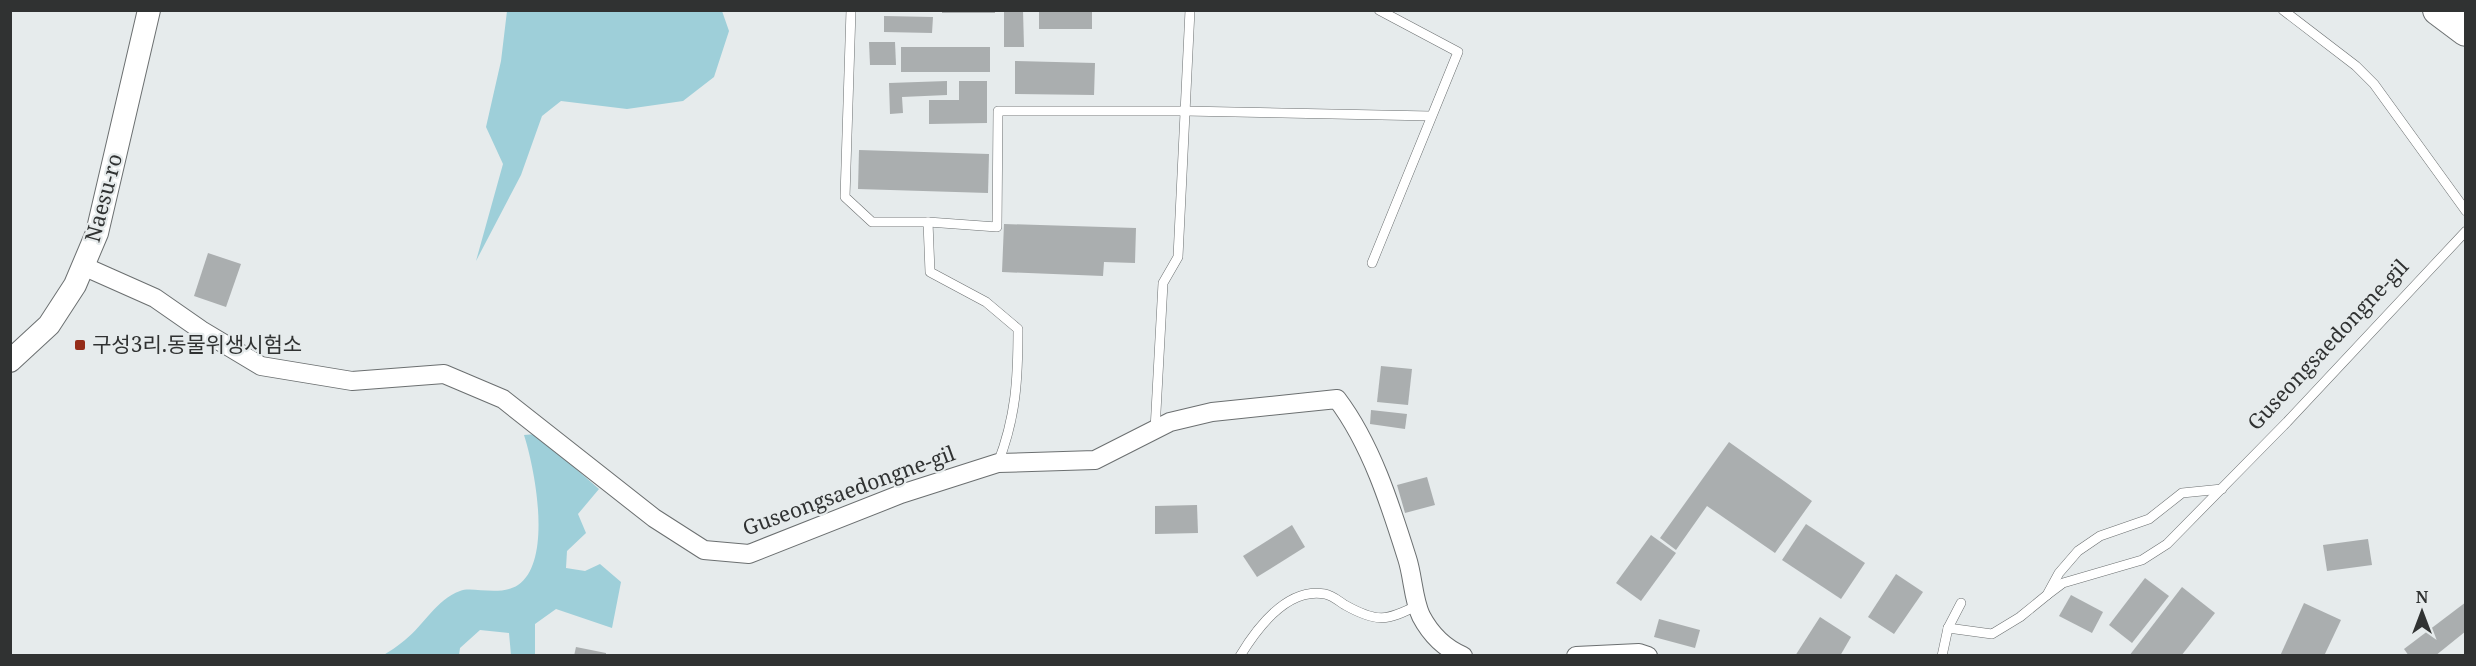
<svg xmlns="http://www.w3.org/2000/svg" width="2476" height="666" font-family="'Noto Serif','Noto Sans KR',serif">
<rect width="100%" height="100%" fill="#e6ebec"/>
<g fill="#9ecfd9">
<polygon points="507,11 722,11 729,31 714,77 683,101 627,109 561,101 542,116 521,175 476,261 503,164 486,127 501,61"/>
<path d="M536,434L599,489L578,514L586,533L567,551L566,568L585,571L600,564L621,582L612,628L556,609L535,624V655H511L509,633L480,630L460,648L459,655L382,656C390,651 398,646 405,640C424,625 436,600 460,591C472,586 499,597 518,585C553,561 535,469 524,435Z"/>
</g>
<g fill="#aaaeaf">
<rect x="942" y="10" width="53" height="3"/>
<polygon points="1004,10 1023,10 1024,47 1004,47"/>
<rect x="1039" y="10" width="53" height="19"/>
<polygon points="884,16 933,17 932,33 884,32"/>
<polygon points="869,42 895,42 896,65 870,65"/>
<rect x="901" y="47" width="89" height="25"/>
<polygon points="1015,61 1095,63 1094,95 1015,94"/>
<polygon points="947,81 947,95 902,97 903,113 890,114 889,83"/>
<polygon points="959,81 987,81 987,123 929,124 929,100 959,100"/>
<polygon points="859,150 989,154 988,193 858,189"/>
<polygon points="1004,224 1136,228 1135,263 1104,262 1103,276 1002,272"/>
<polygon points="208,253 241,264 226,307 194,296"/>
<polygon points="1381,366 1412,369 1408,405 1377,402"/>
<polygon points="1371,410 1407,414 1405,429 1370,424"/>
<polygon points="1729,442 1812,501 1775,553 1707,506 1676,550 1660,538"/>
<polygon points="1427,477 1435,505 1405,513 1397,485"/>
<polygon points="1197,505 1198,533 1155,534 1155,506"/>
<polygon points="1806,524 1865,563 1841,599 1782,560"/>
<polygon points="1292,525 1305,547 1257,577 1243,556"/>
<polygon points="1651,535 1676,553 1641,601 1616,583"/>
<polygon points="2368,539 2372,565 2327,571 2323,545"/>
<polygon points="1896,574 1923,592 1894,634 1868,617"/>
<polygon points="2145,578 2169,596 2132,643 2109,625"/>
<polygon points="2182,587 2215,613 2181,656 2129,656"/>
<polygon points="2071,595 2103,612 2092,633 2059,616"/>
<polygon points="2466,602 2466,631 2435,656 2409,656 2404,649"/>
<polygon points="2304,603 2341,620 2324,656 2280,656"/>
<polygon points="1820,617 1851,637 1840,656 1795,656"/>
<polygon points="1659,619 1700,630 1695,648 1654,637"/>
<polygon points="576,647 606,653 606,656 574,656"/>
</g>
<g fill="none" stroke-linecap="round" stroke-linejoin="round">
<defs>
<g id="service">
<path d="M851,10L845,197L872,222H928L930,272L986,302L1018,329C1018,379 1016,417 998,463"/>
<polyline points="2283,10 2356,66 2374,84 2466,211"/>
<polyline points="928,222 997,227 998,111 1185,111 1431,116"/>
<polyline points="1372,263 1458,52 1379,10"/>
<polyline points="1155,430 1163,283 1178,257 1190,10"/>
<polyline points="2047,595 2063,583 2142,560 2167,544 2287,422 2466,231"/>
<polyline points="1948,628 1961,603"/>
<path d="M1240,656C1257,628 1287,587 1325,594C1332,595 1340,602 1345,605C1377,623 1387,621 1418,605"/>
<polyline points="1942,656 1948,628 1992,634 2020,617 2047,595 2059,573 2078,551 2100,536 2149,519 2182,493 2222,489"/>
</g>
<g id="minor">
<path d="M83,266L155,298L201,330L261,366L352,381L444,374L503,399L654,518L704,550L749,554L901,494L998,463L1095,460L1170,422L1212,412L1337,399C1371,444 1390,504 1407,558C1413,576 1413,599 1421,616C1431,635 1444,648 1463,656"/>
<polyline points="1576,656 1639,653 1648,656"/>
</g>
<polyline id="tertiary" points="10,361 49,325 75,285 97,233 149,10"/>
<polyline id="trunk" points="2438,10 2466,31"/>
</defs>
<use href="#service" stroke="#6b6f70" stroke-width="10"/>
<use href="#minor" stroke="#6b6f70" stroke-width="20"/>
<use href="#tertiary" stroke="#6b6f70" stroke-width="24"/>
<use href="#trunk" stroke="#6b6f70" stroke-width="32"/>
<use href="#service" stroke="#fff" stroke-width="9"/>
<use href="#minor" stroke="#fff" stroke-width="18"/>
<use href="#tertiary" stroke="#fff" stroke-width="22"/>
<use href="#trunk" stroke="#fff" stroke-width="30"/>
</g>
<rect fill="#952c19" stroke="#e6ebec" stroke-width="2" x="74" y="339" width="12" height="12" rx="3"/>
<g text-anchor="middle" stroke-width="4.5" stroke-linejoin="round" paint-order="stroke">
<g font-size="21" fill="#303232" stroke="#e6ebec">
<text transform="translate(104 198) rotate(-75)" y="7">Naesu-ro</text>
<text transform="translate(2328 345) rotate(-47)" y="7">Guseongsaedongne-gil</text>
<text transform="translate(849 491) rotate(-20)" y="7">Guseongsaedongne-gil</text>
</g>
<g font-size="21" fill="#303232" stroke="#e6ebec" text-anchor="start">
<text x="92" y="352">구성3리.동물위생시험소</text>
</g>
</g>
<rect width="2476" height="666" fill="none" stroke="#303232" stroke-width="24"/>
<g transform="translate(2422 612)" stroke="#e6ebec" stroke-width="4.5" paint-order="stroke">
<path d="M0-4.5L10 22L0 15L-10 22Z" fill="#303232"/>
<text y="-9" font-size="16" font-weight="bold" text-anchor="middle" fill="#303232">N</text>
</g>
</svg>
